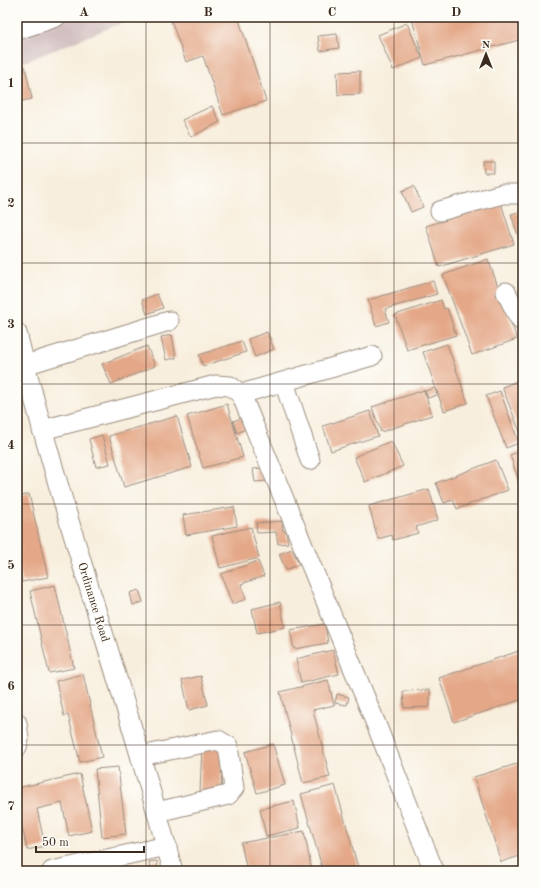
<svg xmlns="http://www.w3.org/2000/svg" width="540" height="888" font-family="'Old Standard TT',serif">
<rect width="100%" height="100%" fill="#fdfcf7"/>
<filter id="ink" filterUnits="userSpaceOnUse"><feTurbulence type="fractalNoise" baseFrequency=".025" numOctaves="2"/><feDisplacementMap in="SourceGraphic" scale="8" xChannelSelector="R" yChannelSelector="G"/><feConvolveMatrix kernelMatrix="1 2 1 2 8 2 1 2 1" color-interpolation-filters="sRGB"/></filter>
<filter id="wash" filterUnits="userSpaceOnUse"><feTurbulence type="fractalNoise" baseFrequency=".012" numOctaves="4" result="noise"/><feDisplacementMap in="SourceGraphic" scale="16" xChannelSelector="R" yChannelSelector="G"/><feGaussianBlur stdDeviation="0.9" result="paint"/><feColorMatrix in="noise" values="0 0 0 0 0 0 0 0 0 0 0 0 0 0 0 0 0 1.4 0 .05"/><feComposite in="paint" operator="in"/></filter>
<g filter="url(#wash)">
<rect width="100%" height="100%" fill="#f8eedd"/>
<polygon fill="#d2bfc0" points="17,17 136,17 17,65"/>
<g id="blocks">
<g fill="#e4a888">
<polygon points="181,17 238,17 266,101 223,115 203,56 186,62 171,20"/>
<polygon points="418,17 523,17 523,39 425,65 412,19"/>
<polygon points="407,23 422,58 393,70 378,35"/>
<polygon points="337,34 339,48 320,51 318,36"/>
<polygon points="25,66 32,99 17,102 17,67"/>
<polygon points="360,71 360,94 338,95 337,72"/>
<polygon points="212,106 220,122 191,137 182,120"/>
<polygon points="483,161 494,161 494,173 484,173"/>
<polygon points="414,186 423,207 411,212 402,191"/>
<polygon points="501,203 514,244 439,267 426,226"/>
<polygon points="523,211 523,241 520,242 511,214"/>
<polygon points="488,259 517,339 472,355 443,275"/>
<polygon points="433,281 437,294 385,309 389,322 376,326 368,300"/>
<polygon points="157,294 163,308 147,314 142,300"/>
<polygon points="441,300 444,309 447,308 456,335 407,350 395,315"/>
<polygon points="267,332 274,349 255,357 248,339"/>
<polygon points="172,335 176,358 166,360 161,337"/>
<polygon points="242,341 246,352 203,366 199,355"/>
<polygon points="447,344 468,403 444,411 423,352"/>
<polygon points="147,346 155,366 111,384 102,364"/>
<polygon points="523,379 523,439 502,387"/>
<polygon points="435,388 437,395 428,398 425,391"/>
<polygon points="424,390 432,415 381,432 372,407"/>
<polygon points="500,391 519,443 506,448 486,396"/>
<polygon points="227,404 243,457 203,468 187,416"/>
<polygon points="370,411 378,436 331,451 323,426"/>
<polygon points="177,416 192,467 124,487 109,436"/>
<polygon points="242,418 246,429 237,433 233,421"/>
<polygon points="102,435 110,464 96,467 89,439"/>
<polygon points="391,441 403,466 365,482 354,457"/>
<polygon points="523,450 523,484 520,485 510,455"/>
<polygon points="496,460 508,490 457,509 453,500 444,503 436,483"/>
<polygon points="266,468 267,481 255,482 253,469"/>
<polygon points="17,471 21,485 17,486"/>
<polygon points="429,489 438,520 416,527 418,533 393,540 392,535 378,539 369,506"/>
<polygon points="29,494 48,577 22,582 17,559 17,497"/>
<polygon points="234,507 237,526 186,535 183,515"/>
<polygon points="282,521 283,531 286,531 288,543 278,544 276,532 257,533 256,523"/>
<polygon points="251,527 259,558 220,568 212,536"/>
<polygon points="292,549 299,564 286,570 279,554"/>
<polygon points="258,561 264,576 241,584 246,599 232,604 221,574"/>
<polygon points="55,585 74,668 49,673 30,591"/>
<polygon points="139,590 143,602 133,605 130,593"/>
<polygon points="280,602 285,627 257,633 252,609"/>
<polygon points="325,624 328,643 294,649 290,630"/>
<polygon points="333,650 339,674 301,683 296,659"/>
<polygon points="519,651 523,664 523,699 454,722 439,678"/>
<polygon points="83,674 102,757 80,762 68,715 64,716 56,681"/>
<polygon points="201,676 208,705 189,710 182,680"/>
<polygon points="328,680 334,705 313,710 330,777 303,783 280,692"/>
<polygon points="430,690 430,707 404,708 403,691"/>
<polygon points="337,694 349,697 347,705 335,703"/>
<polygon points="273,744 285,785 257,793 245,752"/>
<polygon points="202,747 223,747 221,793 200,792"/>
<polygon points="523,762 523,855 501,862 474,777"/>
<polygon points="118,767 126,834 102,837 95,769"/>
<polygon points="80,774 92,831 69,836 62,803 37,809 45,846 27,850 17,802 17,788"/>
<polygon points="335,785 359,871 323,871 301,794"/>
<polygon points="294,801 300,828 266,836 260,809"/>
<polygon points="304,831 311,867 291,871 247,871 241,843"/>
<polygon points="157,861 158,871 150,871 149,862"/>
<polygon points="116,863 119,871 87,871"/>
</g>
</g>
</g>
<g filter="url(#ink)">
<use href="#blocks" fill-opacity="0" stroke="#9a8c7e" stroke-width="1"/>
<g fill="none" stroke-linecap="round" stroke-linejoin="round">
<defs>
<g id="minor">
<polyline points="17,30 56,17"/>
<polyline points="440,211 502,194 523,194"/>
<polyline points="506,292 518,316 523,322"/>
<path d="M17,333C62,515 125,691 173,871"/>
<polyline points="25,365 169,321"/>
<polyline points="284,382 310,460"/>
<polyline points="241,394 372,356"/>
<polyline points="42,430 216,385 230,386 241,394 376,724 434,871"/>
<polyline points="17,723 19,739 17,747"/>
<polyline points="141,756 218,740 228,746 234,788 228,795 157,812"/>
<polyline points="52,871 167,846"/>
</g>
</defs>
<use href="#minor" stroke="#9a8c7e" stroke-width="21"/>
<use href="#minor" stroke="#fff" stroke-width="19"/>
</g>
</g>
<path fill="none" stroke="#3b2a1e" stroke-width="1" stroke-opacity="0.55" d="M146,17V871M270,17V871M394,17V871M17,143H523M17,263H523M17,384H523M17,504H523M17,625H523M17,745H523"/>
<g text-anchor="middle" stroke-width="3" stroke-linejoin="round" paint-order="stroke">
<g font-size="12" fill="#3b2a1e" stroke="#fdfcf7">
<text transform="translate(94 602) rotate(73)" y="4">Ordinance Road</text>
</g>
</g>
<rect width="540" height="888" fill="none" stroke="#fdfcf7" stroke-width="44"/>
<g transform="translate(486 54)" stroke="#fdfcf7" stroke-width="3" paint-order="stroke">
<path d="M0-3L7 15L0 10L-7 15Z" fill="#3b2a1e"/>
<text y="-6" font-size="11" font-weight="bold" text-anchor="middle" fill="#3b2a1e">N</text>
</g>
<path d="M36 846v6h108v-6" fill="none" stroke="#3b2a1e" stroke-width="2"/>
<text x="42" y="846" font-size="12" fill="#3b2a1e" stroke="#fdfcf7" stroke-width="3" paint-order="stroke">50 m</text>
<rect x="22" y="22" width="496" height="844" fill="none" stroke="#3b2a1e" stroke-width="1.5"/>
<g font-size="13" text-anchor="middle" font-weight="bold" fill="#3b2a1e">
<text x="84" y="16">A</text>
<text x="208" y="16">B</text>
<text x="332" y="16">C</text>
<text x="456" y="16">D</text>
<text x="11" y="87">1</text>
<text x="11" y="207">2</text>
<text x="11" y="328">3</text>
<text x="11" y="449">4</text>
<text x="11" y="569">5</text>
<text x="11" y="690">6</text>
<text x="11" y="810">7</text>
</g>
</svg>
